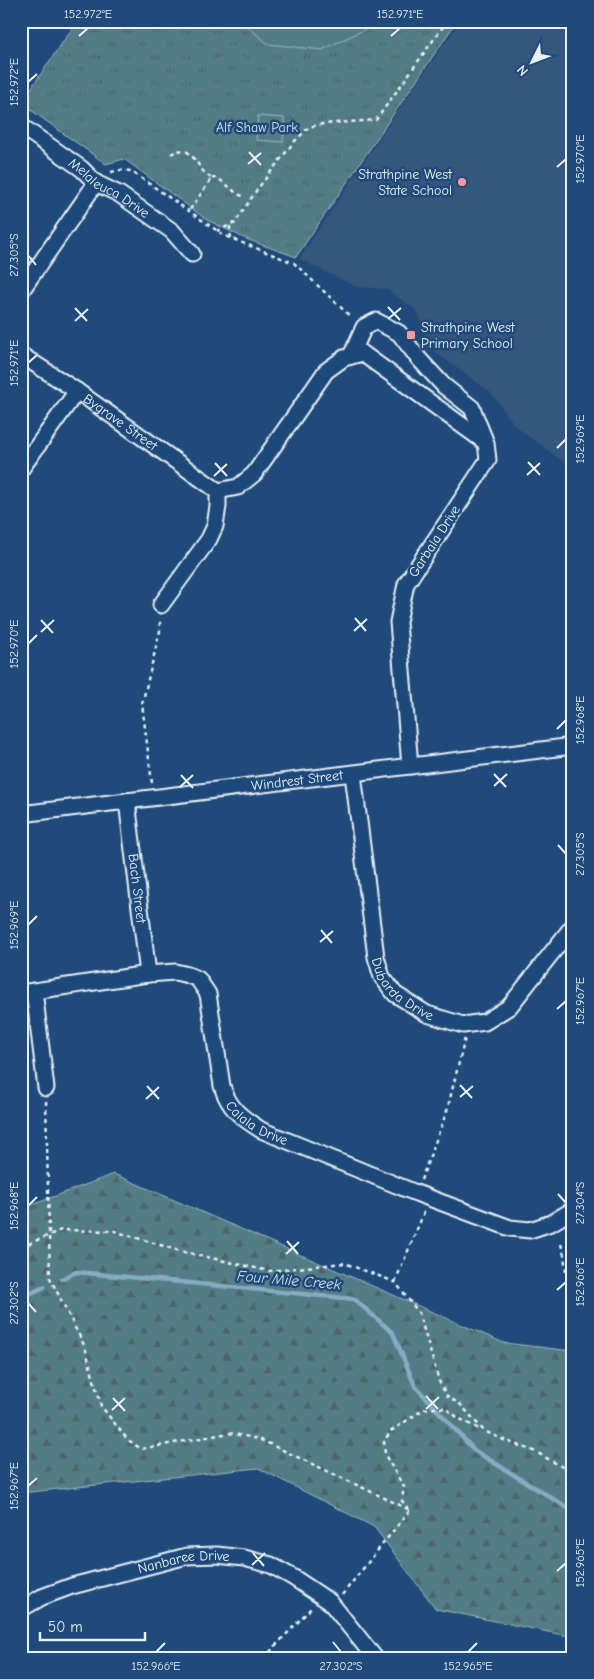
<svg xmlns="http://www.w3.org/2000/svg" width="594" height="1679" font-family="'Comic Neue',sans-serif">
<defs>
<pattern id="grass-tufts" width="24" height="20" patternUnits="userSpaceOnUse" patternTransform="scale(1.25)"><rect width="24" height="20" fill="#527d86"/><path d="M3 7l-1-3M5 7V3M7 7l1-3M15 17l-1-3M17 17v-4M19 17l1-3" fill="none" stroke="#4d656b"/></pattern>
<pattern id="forest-firs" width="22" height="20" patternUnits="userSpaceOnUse" patternTransform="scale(1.25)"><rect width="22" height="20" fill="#527d86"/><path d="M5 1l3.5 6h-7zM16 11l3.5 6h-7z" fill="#4d656b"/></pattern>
</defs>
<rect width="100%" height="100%" fill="#1f4a7a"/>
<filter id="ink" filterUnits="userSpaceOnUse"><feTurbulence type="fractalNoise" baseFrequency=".02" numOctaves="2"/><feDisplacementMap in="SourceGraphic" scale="10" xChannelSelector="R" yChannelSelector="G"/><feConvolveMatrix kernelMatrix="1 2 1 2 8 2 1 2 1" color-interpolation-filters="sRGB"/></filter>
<g filter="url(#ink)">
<polygon fill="#34577d" points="460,21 573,21 573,469 516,427 490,392 435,352 417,311 387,289 357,287 299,259 402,105"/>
<polygon fill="url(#grass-tufts)" stroke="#9db7bf" points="77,21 457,21 296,257 246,239 207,220 124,159 106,164 21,103"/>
<polygon fill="url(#forest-firs)" stroke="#9db7bf" points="114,1174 504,1343 573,1351 573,1637 436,1609 374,1527 258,1468 21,1493 21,1209"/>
<g fill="#527d86" stroke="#9db7bf">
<polygon points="241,21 385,21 357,33 322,50 268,44"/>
<polygon points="258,116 284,118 283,142 256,140"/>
</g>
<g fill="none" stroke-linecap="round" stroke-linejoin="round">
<g stroke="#86abc3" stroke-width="4.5">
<polyline points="62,1279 76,1272 354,1299 393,1333 415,1386 475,1451 573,1511"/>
<polyline points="21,1298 44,1287"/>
</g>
<defs>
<g id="minor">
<path id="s1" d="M21,126L82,169L96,183L119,194L172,231L192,254"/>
<polyline points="21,291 96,183"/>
<path id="s2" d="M21,355L77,391L218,491"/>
<polyline points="351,356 364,327 376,321 399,333 419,359 444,386 472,408 486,443 488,460 406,584 398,622 410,766"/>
<polyline points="21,469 77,391"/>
<polyline points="218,491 238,487 254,474 326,371 344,358 362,353 485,442"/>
<polyline points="161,605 209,539 215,526 218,506 218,491"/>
<path id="s3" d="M353,774L376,957L382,977L395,994L427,1014L463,1025L485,1022L509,1007L573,926"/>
<path id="s4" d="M127,801L148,974"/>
<path id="s5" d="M21,814L573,746"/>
<polyline points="34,991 46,1088"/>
<path id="s6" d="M21,993L148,974L175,972L188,975L198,979L208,994L222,1086C229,1109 242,1118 261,1130L416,1193L510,1228L530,1230L551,1223L573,1210"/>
<path id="s7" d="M21,1609L42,1597L72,1586L187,1556L217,1555L244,1558L271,1565L294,1578L330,1602L375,1658"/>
</g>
</defs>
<use href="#minor" stroke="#e8f1f8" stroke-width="19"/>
<g stroke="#e8f1f8" stroke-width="2.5" stroke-dasharray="4 4" stroke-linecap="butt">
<path d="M171,154C194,140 196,172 212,178L189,211"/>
<polyline points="111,172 121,170 131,171 225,236 294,263 350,316"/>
<path d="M212,178C226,179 230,192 243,196"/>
<polyline points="230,226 230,234 232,239"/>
<polyline points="217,231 235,223 256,191 293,143 309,127 323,124 376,120 447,21"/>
<polyline points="152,783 142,704 160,631 160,619"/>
<polyline points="46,1101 50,1278 85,1347 101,1406 127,1439 141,1449 229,1433 259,1439 410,1510"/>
<polyline points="421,1180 447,1111 465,1038"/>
<polyline points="561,1244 564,1255 566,1272 573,1292"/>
<polyline points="21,1247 61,1230 114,1231 180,1251 269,1271 344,1263 395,1282 419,1313 439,1381 447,1396 461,1405 484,1431 504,1440 536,1452 573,1473"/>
<polyline points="395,1282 425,1210"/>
<polyline points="409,1509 402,1501 404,1487 385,1455 384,1441 391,1431 424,1409 435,1408 445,1408 460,1419 481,1430"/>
<polyline points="342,1595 410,1510"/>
<polyline points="264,1658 312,1607"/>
</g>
<use href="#minor" stroke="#1f4a7a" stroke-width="15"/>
</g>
</g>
<path fill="none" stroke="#e8f1f8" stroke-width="2" d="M79,36L88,28M391,36L400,28M28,82L37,74M249,152L261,165M248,164L261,153M557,167L566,159M28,255L36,265M388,307L400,320M75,308L87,321M388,319L401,308M75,321L88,309M28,363L37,355M557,448L566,439M528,462L540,475M215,463L227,476M527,475L540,463M214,476L227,464M355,618L366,631M41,620L53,633M354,631L367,619M41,632L54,620M28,644L37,635M557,729L566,720M494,774L506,787M181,775L193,788M494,786L507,774M180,787L193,775M558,845L566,854M28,925L37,916M321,930L332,943M320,942L333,931M557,1009L566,1001M460,1085L472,1098M147,1086L159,1099M460,1097L473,1086M146,1099L159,1087M558,1194L566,1203M28,1206L37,1197M287,1241L298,1254M286,1254L299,1242M557,1290L566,1282M28,1303L36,1312M426,1396L438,1409M113,1398L125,1411M426,1409L439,1397M112,1410L125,1398M28,1486L37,1478M253,1553L264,1566M252,1565L265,1553M557,1571L566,1563M333,1642L341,1652M156,1652L165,1643M468,1652L477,1643"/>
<g fill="#ff9aa2" stroke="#1f4a7a" stroke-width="2">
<circle cx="462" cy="182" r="5"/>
<rect x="406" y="330" width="10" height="10" rx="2.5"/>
</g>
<g text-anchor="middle" stroke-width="5" stroke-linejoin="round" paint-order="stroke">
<g font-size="14" fill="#d2e0e7" stroke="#1f4a7a">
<text x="257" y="132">Alf Shaw Park</text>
</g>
<g font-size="14" fill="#e8f1f8" stroke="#1f4a7a" text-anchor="end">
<text x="452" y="179">Strathpine West<tspan x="452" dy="16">State School</tspan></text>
<text x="421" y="332" text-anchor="start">Strathpine West<tspan x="421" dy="16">Primary School</tspan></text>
</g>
<g font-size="14" fill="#e8f1f8" stroke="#1f4a7a">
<text dy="5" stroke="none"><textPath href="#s1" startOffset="108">Melaleuca Drive</textPath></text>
<text dy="5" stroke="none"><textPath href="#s2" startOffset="120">Bygrave Street</textPath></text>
<text transform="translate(434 541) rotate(-57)" y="5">Garbala Drive</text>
<text dy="5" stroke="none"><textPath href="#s5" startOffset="278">Windrest Street</textPath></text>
<text dy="5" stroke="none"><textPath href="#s4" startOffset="88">Bach Street</textPath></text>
<text dy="5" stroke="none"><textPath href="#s3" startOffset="228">Dubarda Drive</textPath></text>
<text dy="5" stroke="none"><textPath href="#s6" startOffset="344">Calala Drive</textPath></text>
<text dy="5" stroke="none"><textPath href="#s7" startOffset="171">Nanbaree Drive</textPath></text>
</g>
<g font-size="15" font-style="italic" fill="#d0e0eb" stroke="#1f4a7a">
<text transform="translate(289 1280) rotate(5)" y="5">Four Mile Creek</text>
</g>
</g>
<rect width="594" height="1679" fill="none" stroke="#1f4a7a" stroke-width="55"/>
<g transform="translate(532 62) rotate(228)" stroke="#1f4a7a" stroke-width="4" paint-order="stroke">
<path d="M0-4L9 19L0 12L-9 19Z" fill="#e8f1f8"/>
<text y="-8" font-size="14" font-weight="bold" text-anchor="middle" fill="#e8f1f8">N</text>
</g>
<path d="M40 1632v8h105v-8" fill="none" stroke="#e8f1f8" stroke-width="2.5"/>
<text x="48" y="1632" font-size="15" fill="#e8f1f8" stroke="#1f4a7a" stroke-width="4" paint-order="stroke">50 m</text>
<rect x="28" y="28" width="538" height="1624" fill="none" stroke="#e8f1f8" stroke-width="2"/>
<g font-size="12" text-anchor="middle" fill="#e8f1f8">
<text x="88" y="18">152.972°E</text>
<text x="400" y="18">152.971°E</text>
<text transform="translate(14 82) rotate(-90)" y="4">152.972°E</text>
<text transform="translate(580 159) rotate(-90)" y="4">152.970°E</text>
<text transform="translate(14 255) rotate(-90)" y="4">27.305°S</text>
<text transform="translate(14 363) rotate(-90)" y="4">152.971°E</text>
<text transform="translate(580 439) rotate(-90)" y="4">152.969°E</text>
<text transform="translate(14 644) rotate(-90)" y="4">152.970°E</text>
<text transform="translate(580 720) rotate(-90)" y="4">152.968°E</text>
<text transform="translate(580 854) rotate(-90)" y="4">27.305°S</text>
<text transform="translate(14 925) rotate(-90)" y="4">152.969°E</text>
<text transform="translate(580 1001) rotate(-90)" y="4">152.967°E</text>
<text transform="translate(580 1203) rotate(-90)" y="4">27.304°S</text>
<text transform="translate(14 1206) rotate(-90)" y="4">152.968°E</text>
<text transform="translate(580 1282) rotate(-90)" y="4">152.966°E</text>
<text transform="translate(14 1303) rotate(-90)" y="4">27.302°S</text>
<text transform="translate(14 1486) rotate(-90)" y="4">152.967°E</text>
<text transform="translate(580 1563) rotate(-90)" y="4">152.965°E</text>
<text x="156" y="1670">152.966°E</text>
<text x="341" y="1670">27.302°S</text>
<text x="468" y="1670">152.965°E</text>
</g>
</svg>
